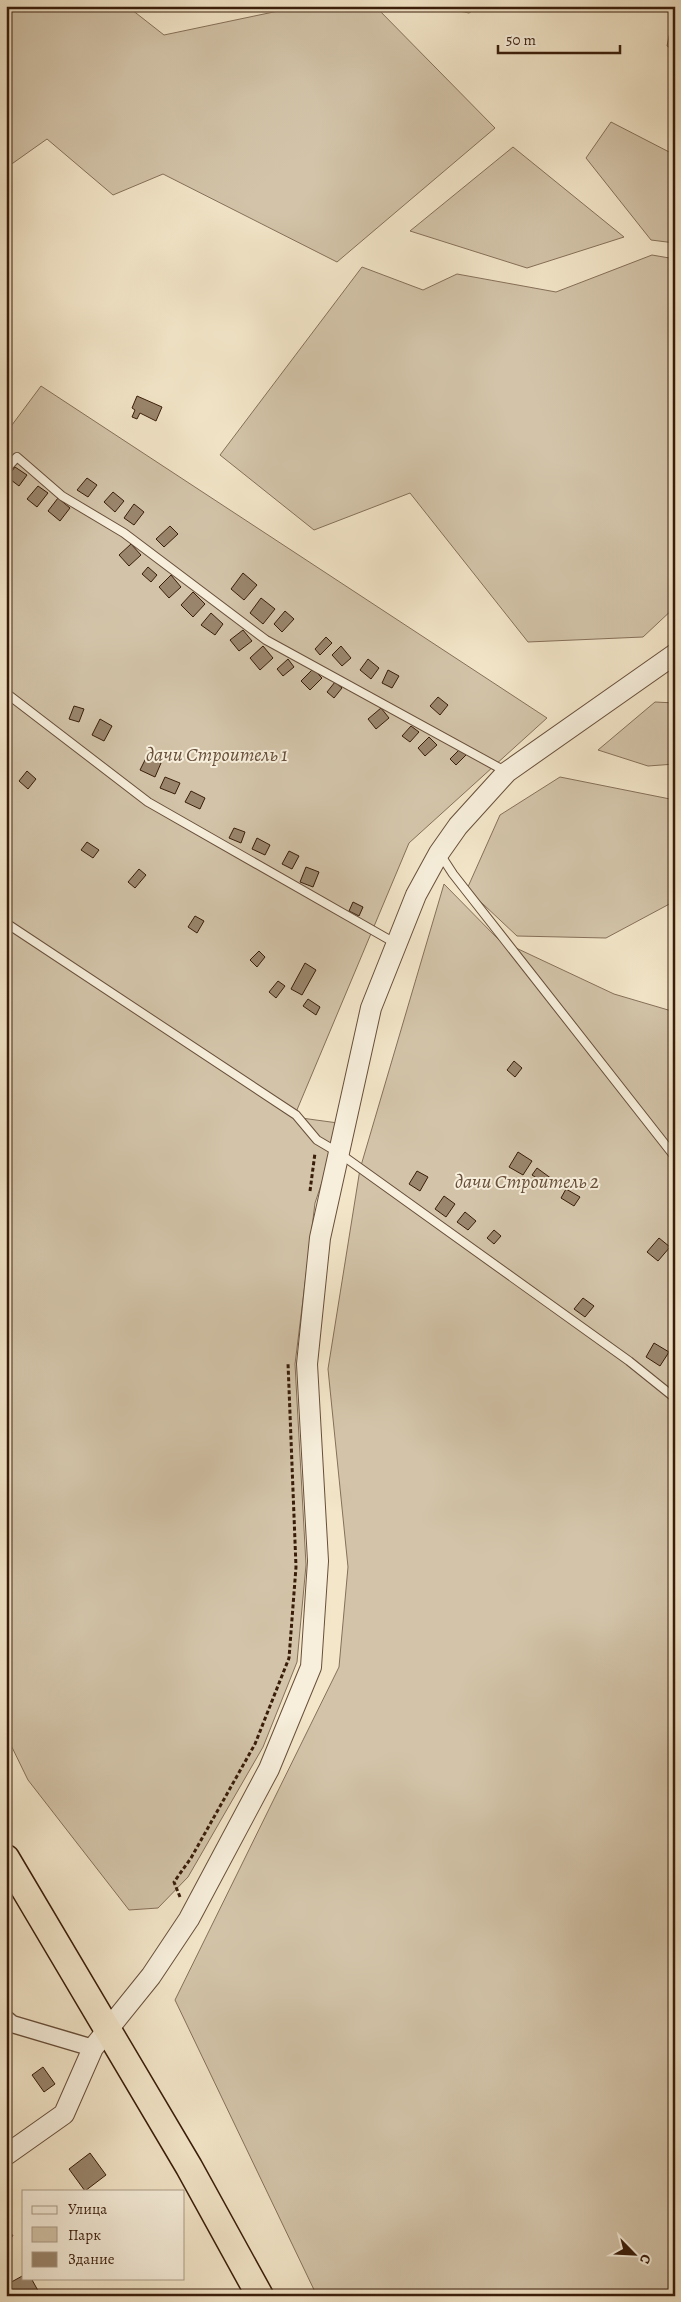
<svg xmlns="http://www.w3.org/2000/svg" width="681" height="2302" font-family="Alegreya,serif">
<rect width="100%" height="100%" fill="#f3e6c9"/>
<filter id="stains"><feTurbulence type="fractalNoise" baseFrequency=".004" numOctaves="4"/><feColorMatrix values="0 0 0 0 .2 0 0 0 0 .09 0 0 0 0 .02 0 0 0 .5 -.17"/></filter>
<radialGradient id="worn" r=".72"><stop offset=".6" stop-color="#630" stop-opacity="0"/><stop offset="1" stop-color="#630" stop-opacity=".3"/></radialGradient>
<g fill="#d3c4a9" stroke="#86705a">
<polygon points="6,6 127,6 164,35 302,6 375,6 495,128 337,262 163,174 113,195 47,139 6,168"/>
<polygon points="675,8 675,51 667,46"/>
<polygon points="611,122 675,155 675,243 651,240 586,158"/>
<polygon points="513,147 624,237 527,268 410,231"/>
<polygon points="652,255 675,259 675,607 643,637 528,642 410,493 314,530 220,455 362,267 423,290 457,274 556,292"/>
<polygon points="41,386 547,718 409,843 294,1117 338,1123 330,1158 315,1203 295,1364 306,1565 297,1662 263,1747 188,1877 158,1908 129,1910 28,1780 6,1735 6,433"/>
<polygon points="655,702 675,703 675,764 648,766 598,750"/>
<polygon points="560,777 675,800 675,901 606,938 517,936 467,889 500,815"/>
<polygon points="444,884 499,940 614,994 675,1012 675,2296 317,2296 175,2000 339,1667 348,1567 328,1369 360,1169"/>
</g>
<polygon fill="#b4a288" stroke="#836d56" points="436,6 480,6 469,13"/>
<g fill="#9a866d" stroke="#391d0a">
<polygon points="137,396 162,407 156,421 140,413 137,419 132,417 135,410 132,408"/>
<polygon points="15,467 27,475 19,486 7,477"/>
<polygon points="87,478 97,485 88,497 77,490"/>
<polygon points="38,486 48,493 37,507 27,499"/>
<polygon points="113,492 124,501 115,512 104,502"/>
<polygon points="58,498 70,508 60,521 48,511"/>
<polygon points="134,504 144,512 134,525 124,518"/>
<polygon points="170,526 178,534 164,547 156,539"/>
<polygon points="131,544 141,555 129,566 119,555"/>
<polygon points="148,567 157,575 151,582 142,574"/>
<polygon points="243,573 257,585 244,600 231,589"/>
<polygon points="171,575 181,587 169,598 159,587"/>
<polygon points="193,592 205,604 193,617 181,605"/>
<polygon points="261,598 275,609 263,624 250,613"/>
<polygon points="285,611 294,619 282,632 274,624"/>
<polygon points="211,613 223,624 215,635 201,625"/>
<polygon points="243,630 252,641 239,651 230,640"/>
<polygon points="326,637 332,643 320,655 315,649"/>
<polygon points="263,646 273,658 260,670 250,658"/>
<polygon points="341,646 351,658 342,666 332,655"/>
<polygon points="288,659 294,667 283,676 277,669"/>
<polygon points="368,659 379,668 371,679 360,670"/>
<polygon points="313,669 322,678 310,690 301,681"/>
<polygon points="388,670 399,676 392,688 382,683"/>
<polygon points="335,682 342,688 334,698 327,692"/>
<polygon points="438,697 448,705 440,715 430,706"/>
<polygon points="74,706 84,709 79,722 69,719"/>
<polygon points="381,708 389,718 376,729 368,719"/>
<polygon points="100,719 112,726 104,741 92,735"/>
<polygon points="411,726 419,732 410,742 402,736"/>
<polygon points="429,737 437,745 425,756 418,748"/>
<polygon points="461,748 467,754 456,765 450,759"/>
<polygon points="147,756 161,763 155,777 140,770"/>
<polygon points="27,771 36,779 28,789 19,781"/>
<polygon points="165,777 180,783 175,794 160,788"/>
<polygon points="191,791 205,798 200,809 185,802"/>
<polygon points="234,828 245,832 241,843 229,838"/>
<polygon points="257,838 270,845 265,855 252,849"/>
<polygon points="87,842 99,850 93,858 81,850"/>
<polygon points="289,851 299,856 292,869 282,864"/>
<polygon points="306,867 319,872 313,887 300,882"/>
<polygon points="139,869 146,875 135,888 128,882"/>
<polygon points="353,902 363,907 359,916 349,911"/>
<polygon points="195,916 204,921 197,933 188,927"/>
<polygon points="259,951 265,957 257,967 250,960"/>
<polygon points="305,963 316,970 302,995 291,989"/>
<polygon points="278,981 285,986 276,998 269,992"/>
<polygon points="308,999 320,1007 316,1015 303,1006"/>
<polygon points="514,1061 522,1068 515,1077 507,1070"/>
<polygon points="518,1152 532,1161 523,1175 509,1167"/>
<polygon points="537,1168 552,1179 547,1185 532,1175"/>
<polygon points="417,1171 428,1177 420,1191 409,1184"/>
<polygon points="566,1189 580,1197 574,1206 561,1198"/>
<polygon points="444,1196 455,1204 446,1217 435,1209"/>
<polygon points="465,1212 476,1221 468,1230 457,1222"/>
<polygon points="494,1230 501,1236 494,1244 487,1238"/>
<polygon points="659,1238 670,1247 658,1261 647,1252"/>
<polygon points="583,1298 594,1306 585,1317 574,1309"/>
<polygon points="654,1343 669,1352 660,1366 646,1357"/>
<polygon points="43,2067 55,2084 44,2092 32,2075"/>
<polygon points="90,2153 106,2175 85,2191 69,2169"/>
<polygon points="6,2225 13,2236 6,2240"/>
<polygon points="24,2275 24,2278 31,2278 41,2296 10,2296 6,2285"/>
</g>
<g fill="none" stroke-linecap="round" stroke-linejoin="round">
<defs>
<g id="service">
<polyline points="6,469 17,457 62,496 124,533 266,640 505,771"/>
<polyline points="6,693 148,802 395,943"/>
<polyline points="440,854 453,874 675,1157"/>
<polyline points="6,923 296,1115 317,1140 339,1153 629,1361 675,1398"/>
</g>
<polyline id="minor" points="6,2019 12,2024 93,2048"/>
<polyline id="tertiary" points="6,2155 64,2114 93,2048 151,1976 189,1919 269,1769 311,1667 318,1561 307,1364 320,1238 371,1008 416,895 439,853 458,826 507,772 675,654"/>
<polyline id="trunk" points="6,1858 189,2167 260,2296"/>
</defs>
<use href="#service" stroke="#684f3a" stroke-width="10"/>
<use href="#minor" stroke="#684f3a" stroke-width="19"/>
<use href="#tertiary" stroke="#684f3a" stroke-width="22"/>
<use href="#trunk" stroke="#391d0a" stroke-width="29"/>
<g stroke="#391d0a" stroke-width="3" stroke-dasharray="4 2.5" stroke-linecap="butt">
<polyline points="310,1191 315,1153"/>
<polyline points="180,1897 174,1882 191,1858 255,1744 289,1658 296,1567 288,1363"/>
</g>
<use href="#service" stroke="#f7efdc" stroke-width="8"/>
<use href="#minor" stroke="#f7efdc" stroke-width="16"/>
<use href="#tertiary" stroke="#f7efdc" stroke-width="20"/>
<use href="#trunk" stroke="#f3e6c9" stroke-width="26"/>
</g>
<g text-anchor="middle" stroke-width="4" stroke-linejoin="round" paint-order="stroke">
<g font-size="20" font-style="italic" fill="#674f3a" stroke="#f7efdc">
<text x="217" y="761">дачи Строитель 1</text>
<text x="527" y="1188">дачи Строитель 2</text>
</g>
</g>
<rect width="681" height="2302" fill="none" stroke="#f3e6c9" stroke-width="25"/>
<rect x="8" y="8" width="666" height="2287" fill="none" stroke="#391d0a" stroke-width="2.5"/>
<rect x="12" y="12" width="656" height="2277" fill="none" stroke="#391d0a"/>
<rect x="22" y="2190" width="162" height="90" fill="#f7efdc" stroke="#ab9b88"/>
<rect x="32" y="2206" width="25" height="8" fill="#f7efdc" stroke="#ab9b88"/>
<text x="68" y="2214" font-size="15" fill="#391d0a">Улица</text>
<rect x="32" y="2227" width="25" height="15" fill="#d3c4a9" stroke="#ab9b88"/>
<text x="68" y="2240" font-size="15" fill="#391d0a">Парк</text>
<rect x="32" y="2252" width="25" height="15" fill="#9a866d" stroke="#ab9b88"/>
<text x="68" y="2264" font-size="15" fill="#391d0a">Здание</text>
<g transform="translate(634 2254) rotate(114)" stroke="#f7efdc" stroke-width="4" paint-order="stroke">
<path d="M0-4L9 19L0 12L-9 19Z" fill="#391d0a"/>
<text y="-8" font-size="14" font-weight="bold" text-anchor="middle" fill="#391d0a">С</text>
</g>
<path d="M498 45v8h122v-8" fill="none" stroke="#391d0a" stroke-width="2.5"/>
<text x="506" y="45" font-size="15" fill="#391d0a" stroke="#f7efdc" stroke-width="4" paint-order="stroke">50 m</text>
<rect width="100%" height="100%" filter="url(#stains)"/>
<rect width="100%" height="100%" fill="url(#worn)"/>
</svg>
